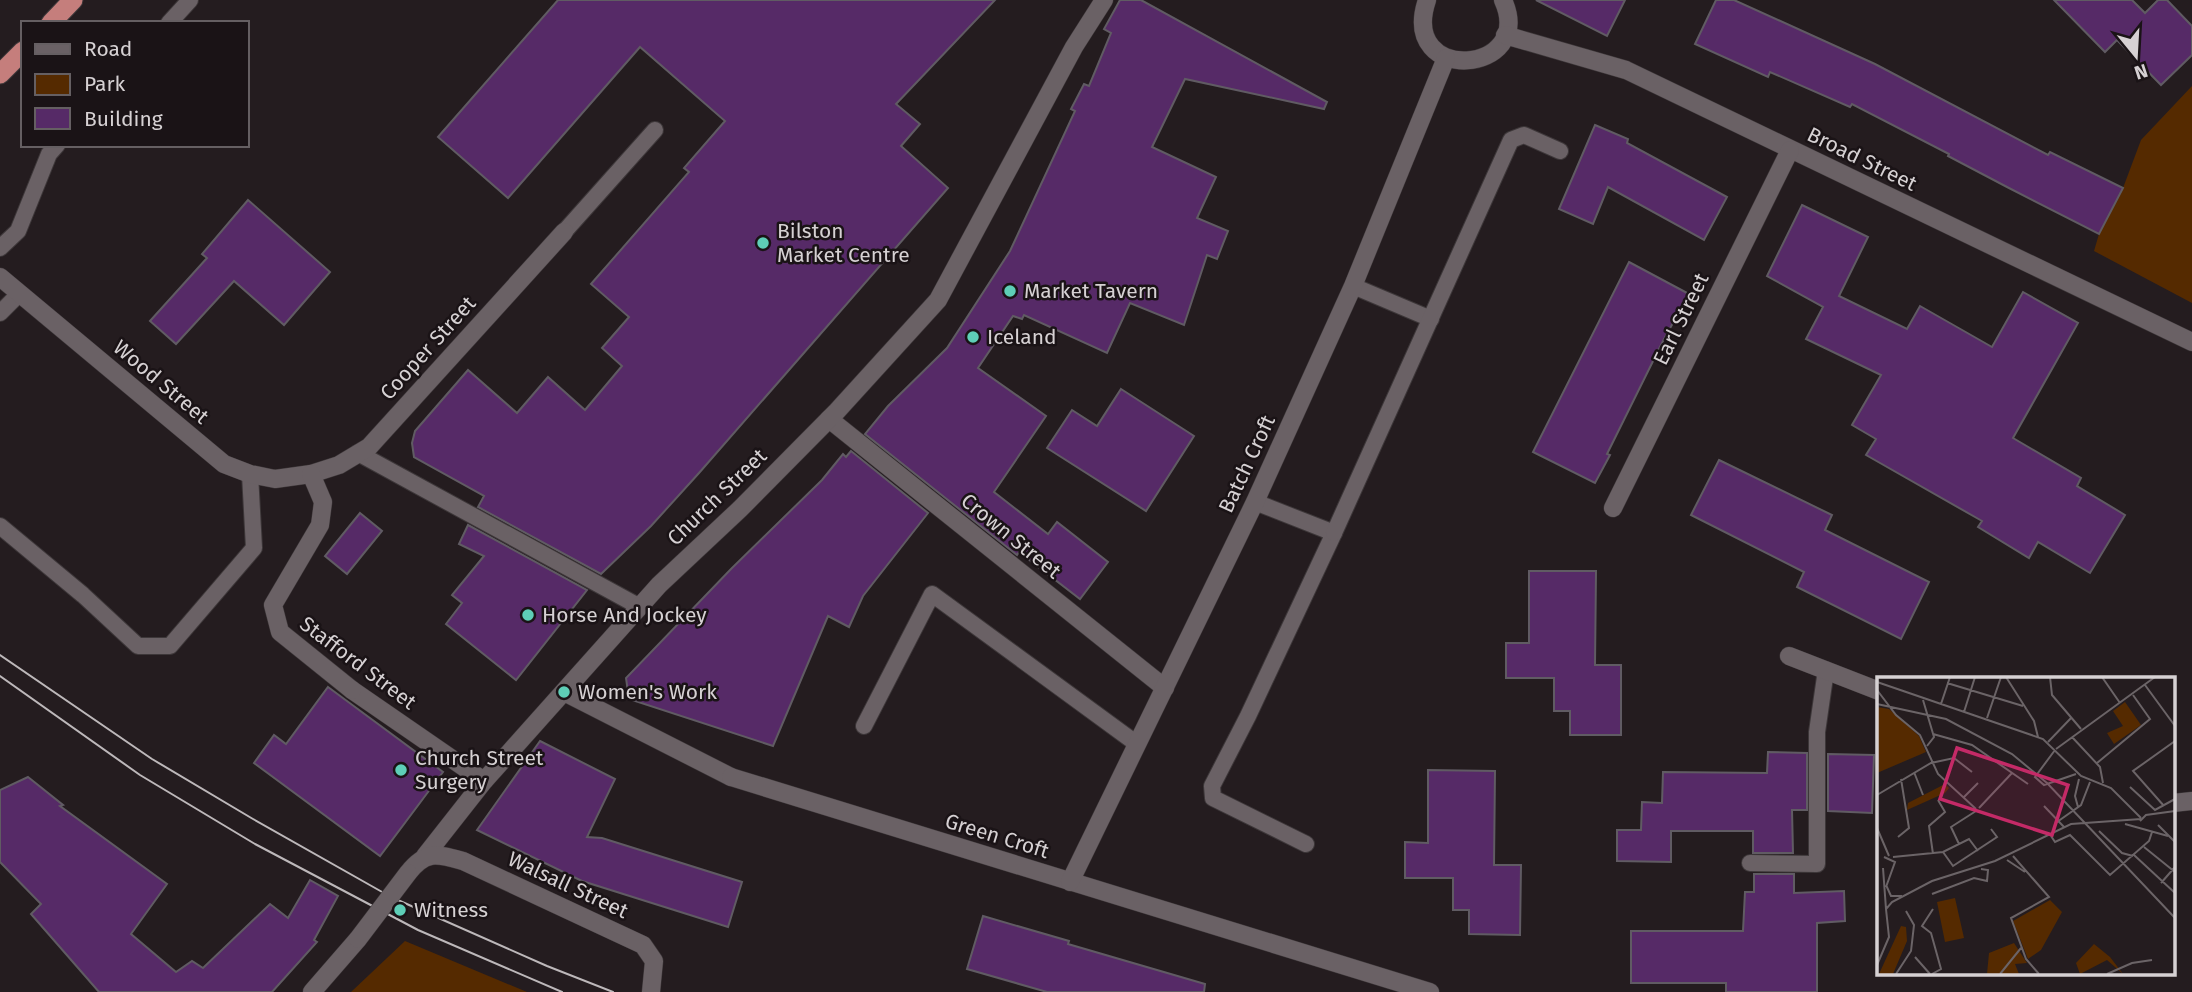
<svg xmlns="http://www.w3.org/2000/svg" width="2192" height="992" font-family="'Fira Sans',sans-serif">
<rect width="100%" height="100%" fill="#241c1f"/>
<g fill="#552a00">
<polygon points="2192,86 2192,303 2094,251 2099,234 2123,188 2141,140"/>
<polygon points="405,941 527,992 351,992"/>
</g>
<g fill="#562a67" stroke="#605b63" stroke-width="2">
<polygon points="558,0 995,0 896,104 920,124 901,146 948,188 699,473 651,526 601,574 478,507 484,496 414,457 412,443 415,431 468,370 517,413 548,377 585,410 622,366 602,348 629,317 591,284 689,172 684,168 725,121 640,47 508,198 438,137"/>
<polygon points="1120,0 1141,0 1327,102 1324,109 1185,79 1152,147 1216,177 1197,218 1228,231 1217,259 1207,255 1184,325 1130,303 1107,353 1024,315 1022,319 1013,316 978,368 1046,416 994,492 1048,534 1057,522 1108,562 1080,599 1019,552 1017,555 865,434 888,406 947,348 1010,251 1075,111 1071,109 1084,84 1089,86 1111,33 1104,29"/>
<polygon points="1536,0 1625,0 1607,36"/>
<polygon points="1716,0 1734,0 1875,64 2048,155 2050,152 2123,188 2099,234 2007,187 1948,156 1949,154 1852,104 1850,107 1770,72 1768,77 1695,44"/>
<polygon points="2054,0 2132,0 2145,13 2158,0 2167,0 2192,26 2192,55 2161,85 2117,40 2105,52"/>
<polygon points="1595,125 1628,139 1627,143 1727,197 1704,240 1608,187 1593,224 1559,209"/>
<polygon points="248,200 330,272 284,325 234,281 176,344 150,321 207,258 202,254"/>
<polygon points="1802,205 1868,237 1839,296 1907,329 1920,306 1992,347 2023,292 2078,323 2013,438 2081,478 2077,486 2125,515 2090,573 2038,542 2029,558 1978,527 1982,521 1866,455 1876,439 1852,425 1881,375 1806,339 1823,307 1767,276"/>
<polygon points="1629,262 1689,294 1663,341 1607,454 1610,455 1595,483 1533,452"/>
<polygon points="1121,389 1194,436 1146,511 1047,448 1072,410 1097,426"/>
<polygon points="851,451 928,513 863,596 849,627 828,616 773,746 629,699 626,678 731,569 822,480 843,454 846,457"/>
<polygon points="1719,460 1832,515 1825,530 1929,582 1901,639 1797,587 1804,572 1691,515"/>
<polygon points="360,513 382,531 347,574 325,556"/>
<polygon points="468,525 587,590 516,680 446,624 462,603 452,595 484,556 459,544"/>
<polygon points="1529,571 1596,571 1595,665 1621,665 1621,735 1570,735 1570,711 1554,711 1554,678 1506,678 1506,643 1529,643"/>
<polygon points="328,687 443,772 380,856 254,763 274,735 286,744"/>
<polygon points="540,741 615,779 587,837 602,838 742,882 728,927 582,881 477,830"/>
<polygon points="1768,752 1807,753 1807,810 1792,810 1793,853 1753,853 1753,831 1671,831 1671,862 1617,861 1617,830 1641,830 1642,802 1662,803 1663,772 1767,773"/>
<polygon points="1828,754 1874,755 1872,813 1828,811"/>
<polygon points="1428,770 1495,771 1494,865 1521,865 1520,935 1469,934 1469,910 1453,910 1453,878 1405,878 1405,842 1428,843"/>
<polygon points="28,777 63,805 60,806 167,884 131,934 176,972 192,961 203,968 270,904 288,918 310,880 338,896 314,940 317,942 272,992 99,992 31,914 41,904 0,862 0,790"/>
<polygon points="1754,874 1794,874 1794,893 1844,891 1845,921 1817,923 1817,992 1726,992 1726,983 1631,983 1631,931 1743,931 1745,892 1754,892"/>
<polygon points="983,916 1069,941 1068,944 1205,984 1204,992 1047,992 967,969"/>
</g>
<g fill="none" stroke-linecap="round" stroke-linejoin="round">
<defs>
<g id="service">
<polyline points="169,23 190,0"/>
<polyline points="564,232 655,130"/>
<polyline points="0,248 18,231 49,154 57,145"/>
<polyline points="1353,286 1431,319"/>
<polyline points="0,313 19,294"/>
<polyline points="358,453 640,607"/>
<polyline points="1255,502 1334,533 1248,716 1212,786 1213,798 1306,844"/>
<polyline points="0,526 83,595 138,646 170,646 254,548 250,474"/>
<polyline points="1334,533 1511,140 1524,135 1560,151"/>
<polyline points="864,726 932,594 1137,744"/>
<polyline points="1750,863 1817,864 1817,732 1826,670"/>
</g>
<g id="pedestrian">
<polyline points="829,419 1165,688"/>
<polyline points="352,690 484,781"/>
<polyline points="564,692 731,777"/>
<polyline points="425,856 484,781 659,585 740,509 837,411 938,300 1074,47 1104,0"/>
</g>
<g id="minor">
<path d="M1427,0C1398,86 1537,75 1503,0"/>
<polyline points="1505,35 1626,70 2192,342"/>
<polyline points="0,277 224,464 250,474 275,479 311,474 339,465 369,447 564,232"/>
<polyline points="311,474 323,502 320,525 273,605 280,632 352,690"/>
<polyline points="1613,508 1790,150"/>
<polyline points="1789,656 1879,691"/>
<polyline points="731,777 1430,992"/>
<polyline points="2173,803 2192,801"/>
<path d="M408,873C426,850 437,854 463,861L643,945L654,961L651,992"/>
<polyline points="1070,882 1255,502 1353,286 1446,58"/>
<polyline points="312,992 358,939"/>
</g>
<g id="trunk">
<polyline points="51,23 73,0"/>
<polyline points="0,74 23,51"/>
</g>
</defs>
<use href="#service" stroke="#3d3739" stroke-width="18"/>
<use href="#pedestrian" stroke="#3d3739" stroke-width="19"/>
<use href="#minor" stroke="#3d3739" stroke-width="19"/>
<use href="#trunk" stroke="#3d3739" stroke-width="21"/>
<use href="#service" stroke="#6a6165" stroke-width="16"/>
<use href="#pedestrian" stroke="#6a6165" stroke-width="18"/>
<use href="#minor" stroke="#6a6165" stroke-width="18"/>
<use href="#trunk" stroke="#c57e7c" stroke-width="19"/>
<g stroke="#bdb8ba" stroke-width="2">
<polyline points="0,655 152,759 253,819 391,897 547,966 613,992"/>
<polyline points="0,676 140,775 255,844 418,930 562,992"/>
</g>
<defs>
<polyline id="minor-bridge" points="358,939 408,873"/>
</defs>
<use href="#minor-bridge" stroke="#3d3739" stroke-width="19" stroke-linecap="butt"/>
<use href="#minor-bridge" stroke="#6a6165" stroke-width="18"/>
</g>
<g fill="#5eceb7" stroke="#1a1316" stroke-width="2.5">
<circle cx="763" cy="243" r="7"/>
<circle cx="1010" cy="291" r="7"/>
<circle cx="973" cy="337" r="7"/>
<circle cx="528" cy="615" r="7"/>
<circle cx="564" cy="692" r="7"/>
<circle cx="401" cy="770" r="7"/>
<circle cx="400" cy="910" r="7"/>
</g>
<g text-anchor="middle" stroke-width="5" stroke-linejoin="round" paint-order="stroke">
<g font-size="21" fill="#d6d1d3" stroke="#1a1316">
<text transform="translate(1862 159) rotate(26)" y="7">Broad Street</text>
<text transform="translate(1681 319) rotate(-64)" y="7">Earl Street</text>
<text transform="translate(428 348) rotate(-48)" y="7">Cooper Street</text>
<text transform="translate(161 382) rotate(40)" y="7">Wood Street</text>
<text transform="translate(1247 464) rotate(-65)" y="7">Batch Croft</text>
<text transform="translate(717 497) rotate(-44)" y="7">Church Street</text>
<text transform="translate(1011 536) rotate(39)" y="7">Crown Street</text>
<text transform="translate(358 663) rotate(37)" y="7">Stafford Street</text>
<text transform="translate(997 836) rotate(17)" y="7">Green Croft</text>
<text transform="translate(568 885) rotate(25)" y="7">Walsall Street</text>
</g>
<g font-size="21" fill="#d6d1d3" stroke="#1a1316" text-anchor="start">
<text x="777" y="238">Bilston<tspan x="777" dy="24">Market Centre</tspan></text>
<text x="1024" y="298">Market Tavern</text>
<text x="987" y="344">Iceland</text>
<text x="542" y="622">Horse And Jockey</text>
<text x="578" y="699">Women's Work</text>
<text x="415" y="765">Church Street<tspan x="415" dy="24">Surgery</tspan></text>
<text x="414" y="917">Witness</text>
</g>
</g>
<g transform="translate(1877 677)">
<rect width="298" height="298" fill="#241c1f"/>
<path d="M248,25L264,48L237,67L230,56L246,49L236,34ZM0,30L12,32L42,59L49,75L0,96ZM68,107L72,111L68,116L30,133L31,126ZM78,221L87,261L68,265L60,225ZM173,223L185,235L164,273L151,282L136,244ZM24,249L29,250L30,264L16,297H2ZM137,266L150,286L138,287L142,297H110L112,276ZM217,267L233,280L246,297L230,283L203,297L199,286Z" fill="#552a00"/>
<path fill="none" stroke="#6b6467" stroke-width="2" d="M129,0L157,44L161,60M173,0L175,18L204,52M225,0L243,26M0,5L166,62L204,99L234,111L264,141M70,6L146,29M268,8L298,49M0,13L19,38L43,58L61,97L99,132M46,23L57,60L50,69M0,27L69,42L135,77L170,106L298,241M64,27L73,0M87,35L98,0M110,41L124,0M56,57L95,68L151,107M195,60L223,90L226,106M171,65L195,40M179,72L278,0M178,73L158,100L167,108L199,97M220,86L273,42L256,18M37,95L46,118M253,110L278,133L298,122M0,118L54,86L77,81L95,95M86,121L101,106M167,129L187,150M287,129L256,94L298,64M201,130L198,119L202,102M102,131L135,96M263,144L269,138L298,134M180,145L204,128L213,105M248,147L291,159M281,148L298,165M0,151L12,179M222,154L245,176L256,179M174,159L178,165L193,158L233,198L272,164L275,155M21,160L32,151L24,102M82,167L74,150L99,134M267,170L298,195M66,175L76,189L120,160L114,152M56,177L52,149L68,135L61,123M257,178L298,216M136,179L172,220L134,241L149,282L162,297M7,180L18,185L9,210M16,180L66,175L92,162L101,174M130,183L148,195M6,191L9,232M284,206L298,190M9,208L14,219H25M55,217L97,201L110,204L111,193L104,192M38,280L53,297M0,288L12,260L9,232L15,225L55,204L118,184L194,147L264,142M19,297L34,274L37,248L29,234M55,297L64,292L54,256L45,249L56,232M123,297L144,271M230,297L255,286L275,283"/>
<path fill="#c42a67" fill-opacity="0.15" stroke="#c42a67" stroke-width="3.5" d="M80,71L191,108L175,158L63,122Z"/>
<rect width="298" height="298" fill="none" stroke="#d6d1d3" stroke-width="3.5"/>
</g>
<rect x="21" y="21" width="228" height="126" fill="#1a1316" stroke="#655f62" stroke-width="2"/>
<rect x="35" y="44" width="35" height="10" fill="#6a6165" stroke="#655f62" stroke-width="2"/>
<text x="84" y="56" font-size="21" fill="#d6d1d3">Road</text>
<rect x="35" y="74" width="35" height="21" fill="#552a00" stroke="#655f62" stroke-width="2"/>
<text x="84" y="91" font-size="21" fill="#d6d1d3">Park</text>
<rect x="35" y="108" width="35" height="21" fill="#562a67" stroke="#655f62" stroke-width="2"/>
<text x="84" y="126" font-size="21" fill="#d6d1d3">Building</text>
<g transform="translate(2136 56) rotate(162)" stroke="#1a1316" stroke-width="5" paint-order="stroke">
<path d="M0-5L12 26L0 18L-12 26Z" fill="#d6d1d3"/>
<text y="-10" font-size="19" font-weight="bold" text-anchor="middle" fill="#d6d1d3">N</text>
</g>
</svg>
